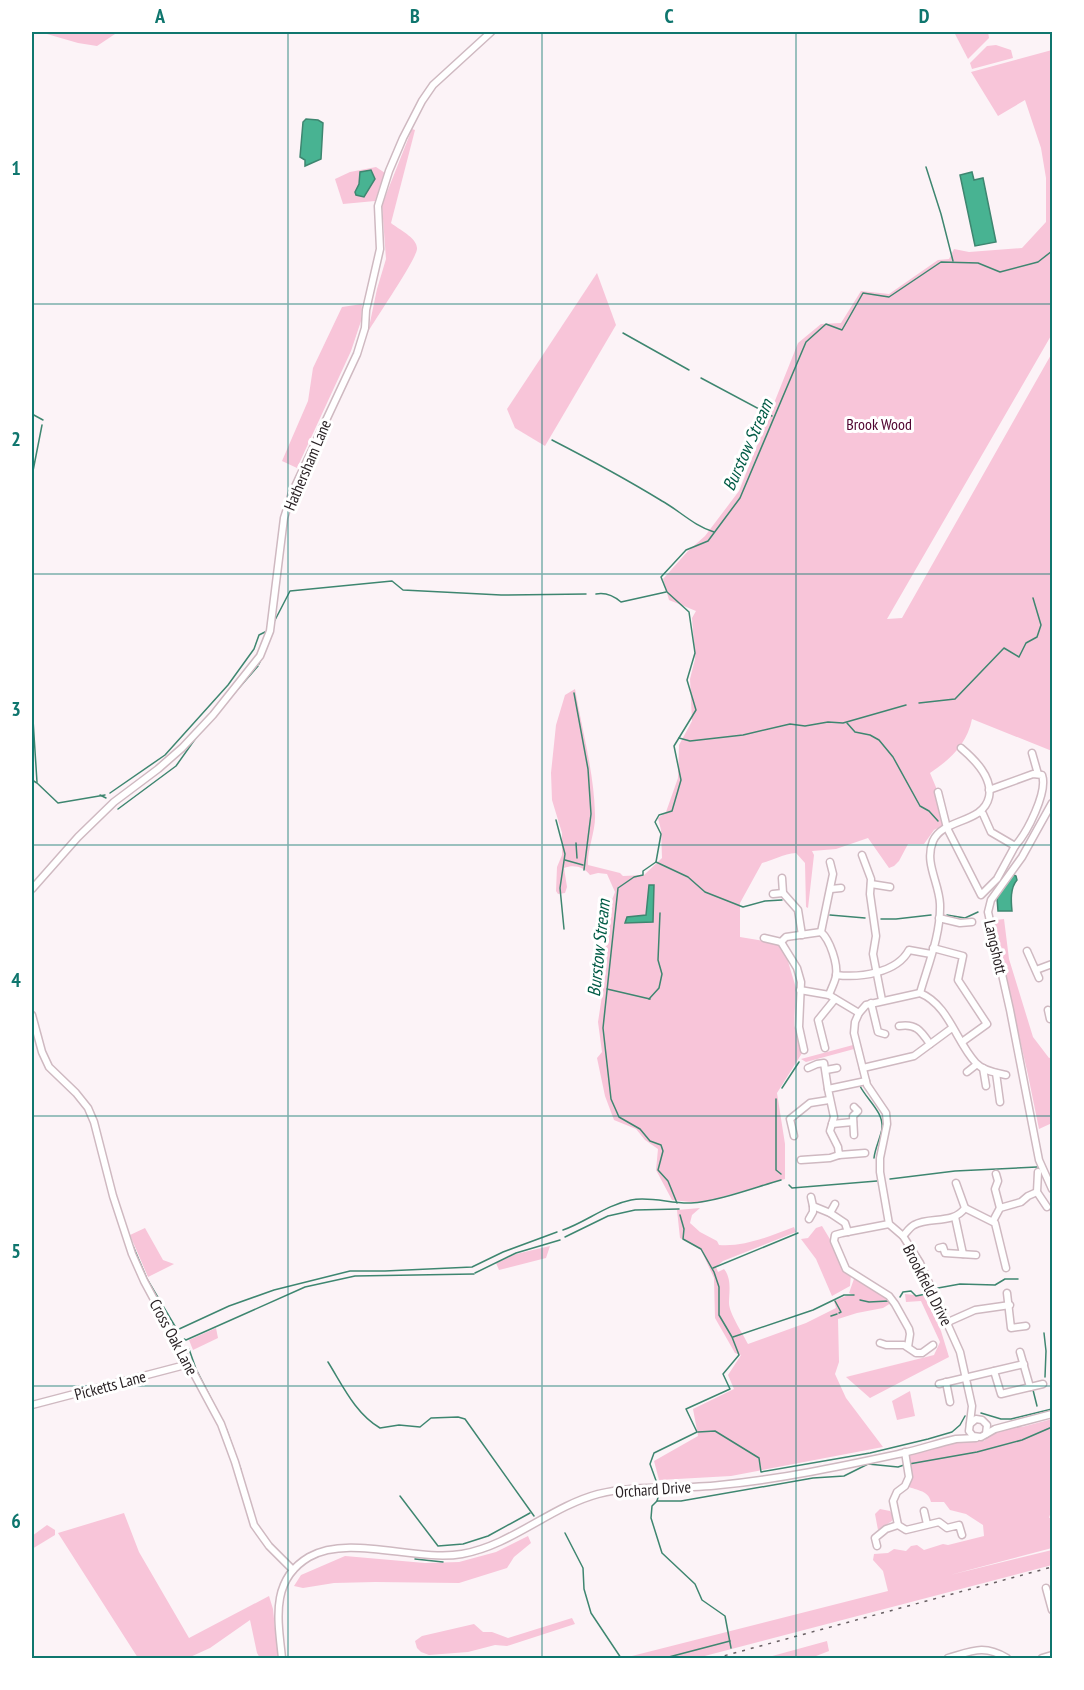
<svg xmlns="http://www.w3.org/2000/svg" width="1084" height="1690" font-family="'PT Sans Narrow',sans-serif">
<rect width="100%" height="100%" fill="#fcf3f7"/>
<g fill="#f8c5d9">
<polygon points="40,32 118,32 97,46 78,43"/>
<polygon points="954,32 988,32 989,38 968,59"/>
<polygon points="996,45 1011,50 1013,58 972,69 970,63 987,46"/>
<path d="M1052,50V334L887,619L902,618L1052,353V751L972,719C967,744 951,759 930,773L938,792L946,824L934,830L924,844H908L899,861L894,866L889,868L868,838L836,849L812,851L814,855L808,908L806,907L805,863L796,853C783,854 774,860 762,863L740,903V937L781,944L784,948L796,988L794,1026L804,1050L777,1093L785,1144V1179L701,1203L672,1200L656,1170L658,1149L645,1140L636,1129L614,1120L605,1096L597,1058L602,1052L598,1022L607,963L603,924L615,892L607,874L598,873L590,875C584,867 574,864 564,868L567,887L565,893L558,894L556,891L557,867L562,855V833L552,800L551,773L556,725L565,695L575,689C582,730 594,772 595,814C596,831 587,849 588,865L620,873L623,876L644,875L662,858L661,830L658,818L666,812L678,778L679,745L692,721L690,679L695,659L692,618L696,611L669,600L663,579L688,551L705,536L739,491L798,343L821,324L841,323L861,291L889,294L938,260L949,259L954,249L969,252L1022,248L1046,222V178L1041,148L1025,100L998,116L971,72Z"/>
<path d="M412,129L415,130L391,223C398,229 418,238 417,249C416,260 376,318 368,332L377,289L386,259L382,205Z"/>
<polygon points="376,167 385,173 375,201 343,204 335,179 350,172"/>
<polygon points="597,273 616,325 545,446 515,428 507,409"/>
<polygon points="362,304 361,321 351,351 297,468 282,461 308,401 313,368 342,307"/>
<polygon points="1004,919 1009,959 1033,1037 1049,1058 1052,1057 1052,1123 1039,1129 1028,1075 994,926 996,920"/>
<polygon points="853,1045 854,1049 806,1062 801,1059"/>
<path d="M700,1208L692,1215L690,1223L700,1232L717,1241L719,1245C745,1247 770,1236 794,1227L796,1232L723,1261L716,1267L718,1272L724,1269C732,1279 729,1292 729,1303C729,1313 743,1334 748,1344L806,1323L836,1308L834,1301L848,1295H853L849,1293L855,1276L885,1296L891,1303L883,1308L857,1313L838,1319L839,1362L835,1374L846,1398L883,1447L731,1476L659,1480L654,1461L698,1436L693,1409L734,1389L728,1375L741,1355L735,1353L715,1318L714,1278L701,1250L680,1238L677,1210Z"/>
<polygon points="822,1226 851,1274 850,1286 832,1296 816,1259 801,1239 808,1238 816,1228"/>
<polygon points="145,1228 163,1260 174,1264 148,1277 130,1235"/>
<polygon points="550,1246 546,1258 499,1270 496,1263 516,1254"/>
<polygon points="905,1294 924,1296 941,1331 949,1357 870,1398 846,1377 934,1355 940,1342 921,1301 906,1302"/>
<polygon points="216,1328 218,1338 193,1350 189,1340"/>
<polygon points="910,1391 915,1416 897,1420 892,1401"/>
<path d="M1052,1419V1508L1049,1518L1052,1517V1548L950,1575L1052,1550V1565L697,1658H624L888,1591L883,1571L873,1560L874,1554L888,1553L894,1549L906,1551L911,1546L917,1545L924,1550L943,1544L948,1545L984,1536L983,1525L966,1514L950,1510L944,1502H931C928,1489 915,1491 905,1485L909,1476L905,1452L956,1439L984,1441L993,1432L1007,1426L1022,1427Z"/>
<polygon points="880,1509 890,1511 893,1516 892,1521 878,1530 875,1514"/>
<polygon points="124,1513 139,1552 189,1638 269,1596 273,1609 278,1658 260,1658 257,1653 250,1620 210,1648 188,1658 138,1658 58,1533"/>
<polygon points="47,1525 55,1530 55,1535 32,1549 32,1536"/>
<polygon points="528,1536 531,1543 514,1557 507,1568 459,1583 375,1582 334,1583 303,1588 294,1586 301,1575 345,1556 425,1563 459,1562 496,1552"/>
<polygon points="572,1618 575,1624 507,1646 495,1645 468,1652 429,1655 421,1652 417,1648 415,1641 422,1636 474,1624 483,1632 492,1632 508,1638"/>
<polygon points="827,1641 829,1651 811,1658 765,1658"/>
</g>
<g fill="#48b392" stroke="#3e8670" stroke-width="1.5">
<polygon points="306,119 318,120 323,123 321,159 305,166 305,160 300,157 303,122"/>
<polygon points="371,170 375,179 364,197 356,195 355,192 359,184 360,172"/>
<polygon points="972,172 974,180 983,178 996,242 975,246 960,175"/>
<path d="M1012,874L1016,876L1017,880C1010,888 1011,901 1012,911H998L997,898Z"/>
<polygon points="649,885 654,885 653,922 625,923 627,917 646,915"/>
</g>
<g fill="none" stroke-linecap="round" stroke-linejoin="round">
<g stroke="#3e8670" stroke-width="1.5">
<polyline points="926,167 941,214 953,261"/>
<polyline points="623,333 689,370"/>
<polyline points="701,378 772,416"/>
<polyline points="32,414 43,420"/>
<path d="M552,440C589,459 626,479 662,501C680,511 694,526 714,532"/>
<polyline points="32,476 42,425"/>
<path d="M596,594C606,592 614,596 621,602L666,592"/>
<polyline points="274,622 290,591 392,581 403,590 501,595 586,594"/>
<polyline points="259,664 271,636"/>
<polyline points="574,693 588,769 591,814 584,870"/>
<polyline points="231,697 258,666"/>
<polyline points="919,703 955,699 1004,648 1019,657 1026,643 1037,637 1041,625 1033,598"/>
<polyline points="32,704 37,782"/>
<polyline points="847,723 855,732 870,735 879,740 893,757 920,806 929,811 938,821"/>
<polyline points="679,738 690,741 743,735 790,724 805,726 828,722 843,723 906,705"/>
<polyline points="32,780 37,783 58,803 105,795"/>
<polyline points="110,793 165,755 228,685 254,649 259,635 265,632"/>
<polyline points="100,795 106,798"/>
<polyline points="118,809 176,766 198,735"/>
<polyline points="556,820 565,854 560,888 564,929"/>
<polyline points="576,843 577,858"/>
<polyline points="565,860 583,865"/>
<polyline points="656,862 688,877 705,892 743,907 765,901 782,900"/>
<polyline points="830,915 865,918"/>
<polyline points="947,915 965,918 978,912"/>
<polyline points="881,919 896,919 931,915"/>
<polyline points="607,989 650,999"/>
<polyline points="649,999 659,988 662,974 658,960 660,913"/>
<path d="M860,1086C867,1100 884,1112 882,1129C880,1139 875,1148 874,1158"/>
<polyline points="782,1088 799,1062"/>
<polyline points="776,1099 776,1170 781,1174"/>
<polyline points="890,1179 955,1171 1037,1167"/>
<polyline points="789,1185 792,1188 877,1181"/>
<polyline points="677,1203 668,1181 658,1170 663,1151 661,1145 650,1141 640,1129 619,1117 611,1099 603,1028 618,888 634,877 643,875 643,871 656,862 661,834 655,822 659,815 672,811 681,780 674,746 696,710 687,680 695,653 689,612 667,592 661,577 686,550 708,541 740,498 806,342 826,324 842,330 863,293 889,297 941,262 978,263 1000,272 1038,262 1052,251"/>
<path d="M563,1230C586,1222 606,1205 631,1200C650,1196 672,1204 691,1203C716,1202 756,1187 781,1180"/>
<polyline points="565,1237 608,1216 635,1210 679,1209"/>
<polyline points="133,1246 147,1279 179,1333"/>
<polyline points="713,1268 798,1233"/>
<polyline points="475,1273 516,1253 560,1240"/>
<polyline points="938,1288 960,1284 995,1285 1005,1279 1018,1279"/>
<polyline points="900,1297 903,1292 911,1291 916,1296 926,1294"/>
<polyline points="860,1300 869,1302 888,1301"/>
<polyline points="835,1301 841,1312 839,1313"/>
<polyline points="831,1316 837,1314"/>
<polyline points="177,1330 229,1306 274,1290 350,1271 385,1271 472,1267 503,1252 557,1232"/>
<polyline points="1044,1333 1046,1351 1045,1377"/>
<polyline points="733,1337 813,1310 844,1295 854,1295"/>
<polyline points="184,1339 186,1340 305,1287 355,1276 474,1274"/>
<polyline points="189,1349 196,1369 220,1416"/>
<path d="M328,1362C343,1386 355,1413 380,1428L399,1425L420,1427L431,1418L458,1417L465,1419L534,1516"/>
<polyline points="1033,1390 1037,1406"/>
<polyline points="981,1413 1001,1419 1011,1419 1052,1409"/>
<polyline points="226,1428 241,1470"/>
<polyline points="698,1432 715,1431 759,1458 761,1472 870,1453 928,1439 952,1432 960,1425 965,1416"/>
<polyline points="909,1464 977,1452 1022,1440 1052,1427"/>
<polyline points="658,1486 650,1464 654,1453 697,1432 686,1409 730,1389 723,1374 739,1355 732,1337 719,1315 719,1287 714,1272 701,1249 683,1239 684,1229 680,1215"/>
<polyline points="660,1490 657,1501 652,1506 651,1518 662,1553 695,1584 702,1600 725,1616 731,1648"/>
<polyline points="400,1496 438,1546 463,1544 488,1536 530,1513"/>
<polyline points="657,1501 681,1501 813,1478 844,1476 868,1464 898,1467 904,1465"/>
<polyline points="565,1533 583,1568 584,1589 591,1613 621,1658"/>
<polyline points="415,1559 443,1562"/>
<polyline points="665,1658 730,1641"/>
</g>
<defs>
<g id="minor">
<polyline points="1032,753 1038,774"/>
<polyline points="938,792 947,828 981,895 997,879 1015,846"/>
<polyline points="1052,803 1022,857 991,900 988,912 1010,1010 1039,1160 1052,1189"/>
<path d="M980,812L983,814L991,832L1015,846C1027,833 1048,792 1042,775L1033,774L989,790"/>
<polyline points="862,855 871,879 870,894 876,936 873,954 882,1000"/>
<polyline points="782,878 783,893 798,910 802,935"/>
<polyline points="871,884 890,887"/>
<polyline points="32,889 78,837 114,802 158,769 182,748 213,715 260,656 270,631 284,518 292,493 357,354 365,328 366,310 380,249 378,206 389,171 403,138 422,101 433,85 491,32"/>
<polyline points="831,889 841,888"/>
<polyline points="773,894 783,893"/>
<polyline points="939,918 960,923 972,922"/>
<polyline points="764,938 781,942 786,937 821,932"/>
<polyline points="781,942 797,968 801,982 799,1027 804,1050"/>
<polyline points="933,948 963,956 958,980 987,1024 962,1042"/>
<polyline points="1027,951 1039,978"/>
<polyline points="1036,970 1052,964"/>
<path d="M836,975C860,978 897,973 909,950L931,954"/>
<polyline points="800,990 829,995 859,1013"/>
<path d="M920,993C928,965 941,934 940,904C939,882 924,863 933,841C943,818 983,824 989,797C993,777 974,759 961,748"/>
<path d="M829,995C831,989 835,982 836,976C838,964 830,940 821,932L833,874L830,862"/>
<polyline points="871,1003 878,1032 885,1034"/>
<polyline points="1048,1010 1050,1019 1052,1018"/>
<polyline points="32,1015 42,1052 49,1067 76,1093 88,1108 94,1122 113,1196 132,1254 144,1281 221,1424 235,1462 254,1525 269,1546 293,1570"/>
<path d="M899,1026C916,1023 921,1031 930,1044"/>
<polyline points="825,1048 818,1020 835,999"/>
<polyline points="808,1068 817,1064 824,1063 828,1089"/>
<polyline points="863,1068 914,1056 952,1028"/>
<polyline points="983,1068 986,1086"/>
<polyline points="826,1070 837,1068"/>
<polyline points="967,1072 976,1065"/>
<polyline points="996,1073 1000,1102"/>
<path d="M1006,1075C997,1073 983,1071 976,1063C956,1042 949,1005 920,993L866,1005L859,1013L855,1022L854,1033L867,1085L886,1113L887,1124L880,1158V1172L889,1224L903,1236L920,1263L960,1352L972,1406L969,1431L973,1436L981,1437L995,1429L1052,1414"/>
<polyline points="832,1124 853,1122"/>
<polyline points="854,1135 853,1116 858,1111 854,1107"/>
<polyline points="794,1136 790,1119 810,1103 829,1100"/>
<polyline points="865,1153 839,1155 838,1147 830,1131 834,1117 828,1089 866,1081"/>
<polyline points="801,1160 830,1158 839,1155"/>
<polyline points="1038,1172 1037,1192 1047,1207"/>
<polyline points="996,1174 998,1181 995,1189 1000,1208"/>
<polyline points="811,1197 813,1206 830,1213 845,1223 848,1232"/>
<polyline points="965,1208 995,1223 1006,1268"/>
<polyline points="830,1213 835,1204"/>
<polyline points="955,1217 963,1254"/>
<polyline points="809,1219 813,1212 813,1206"/>
<polyline points="993,1221 1000,1208 1021,1202 1028,1196 1037,1192"/>
<polyline points="889,1224 842,1233 835,1235 834,1241 846,1269 889,1296 895,1304 909,1329 910,1334 908,1347"/>
<path d="M903,1236C906,1233 910,1227 914,1225C930,1216 953,1225 965,1208L956,1183"/>
<polyline points="939,1248 943,1247 945,1253 976,1255"/>
<polyline points="1007,1293 1011,1328 1026,1326"/>
<polyline points="948,1322 975,1310 1010,1305"/>
<polyline points="880,1343 886,1345 904,1345 916,1353 922,1353 933,1345"/>
<polyline points="1020,1352 1030,1387"/>
<polyline points="994,1371 1001,1394 1043,1384"/>
<polyline points="946,1382 950,1402"/>
<polyline points="939,1384 1024,1364"/>
<polyline points="32,1405 189,1364"/>
<polyline points="970,1424 976,1419 982,1420 987,1425 986,1434"/>
<polyline points="905,1452 909,1477 905,1486 897,1492 893,1501 898,1525 906,1530 939,1522 947,1528 959,1525 962,1535"/>
<polyline points="924,1511 927,1524"/>
<polyline points="877,1546 875,1538 886,1529 898,1525"/>
<polyline points="1046,1588 1052,1610"/>
<path d="M282,1658C278,1620 270,1580 309,1557C349,1534 416,1562 462,1554C512,1545 550,1507 598,1494C638,1484 679,1490 720,1485C782,1479 842,1466 903,1453C921,1449 938,1443 956,1439L976,1438"/>
<path d="M948,1658C972,1651 984,1644 1007,1658"/>
<polyline points="1042,1658 1052,1655"/>
</g>
</defs>
<use href="#minor" stroke="#cfb9c1" stroke-width="9"/>
<use href="#minor" stroke="#fff" stroke-width="6"/>
<polyline stroke="#685f63" stroke-width="1.5" stroke-dasharray="3 6" stroke-linecap="butt" points="716,1658 1052,1567"/>
</g>
<path fill="none" stroke="#0f766e" stroke-width="1.5" stroke-opacity="0.55" d="M288,32V1658M542,32V1658M796,32V1658M32,304H1052M32,574H1052M32,845H1052M32,1116H1052M32,1386H1052"/>
<g text-anchor="middle" stroke-width="6" stroke-linejoin="round" paint-order="stroke">
<g font-size="16" fill="#4e022e" stroke="#fff">
<text x="879" y="430">Brook Wood</text>
</g>
<g font-size="16" fill="#261e21" stroke="#fff">
<text transform="translate(307 465) rotate(-67)" y="6">Hathersham Lane</text>
<text transform="translate(996 947) rotate(77)" y="6">Langshott</text>
<text transform="translate(928 1285) rotate(63)" y="6">Brookfield Drive</text>
<text transform="translate(174 1337) rotate(62)" y="6">Cross Oak Lane</text>
<text transform="translate(110 1385) rotate(-15)" y="6">Picketts Lane</text>
<text transform="translate(653 1489) rotate(-4)" y="6">Orchard Drive</text>
</g>
<g font-size="18" font-style="italic" fill="#005b45" stroke="#fff">
<text transform="translate(748 445) rotate(-66)" y="6">Burstow Stream</text>
<text transform="translate(599 948) rotate(-84)" y="6">Burstow Stream</text>
</g>
</g>
<rect width="1084" height="1690" fill="none" stroke="#ffffff" stroke-width="66"/>
<rect x="33" y="33" width="1018" height="1624" fill="none" stroke="#0f766e" stroke-width="2"/>
<g font-size="20" text-anchor="middle" font-weight="bold" fill="#0f766e">
<text x="160" y="23">A</text>
<text x="415" y="23">B</text>
<text x="669" y="23">C</text>
<text x="924" y="23">D</text>
<text x="16" y="175">1</text>
<text x="16" y="446">2</text>
<text x="16" y="716">3</text>
<text x="16" y="987">4</text>
<text x="16" y="1258">5</text>
<text x="16" y="1528">6</text>
</g>
</svg>
